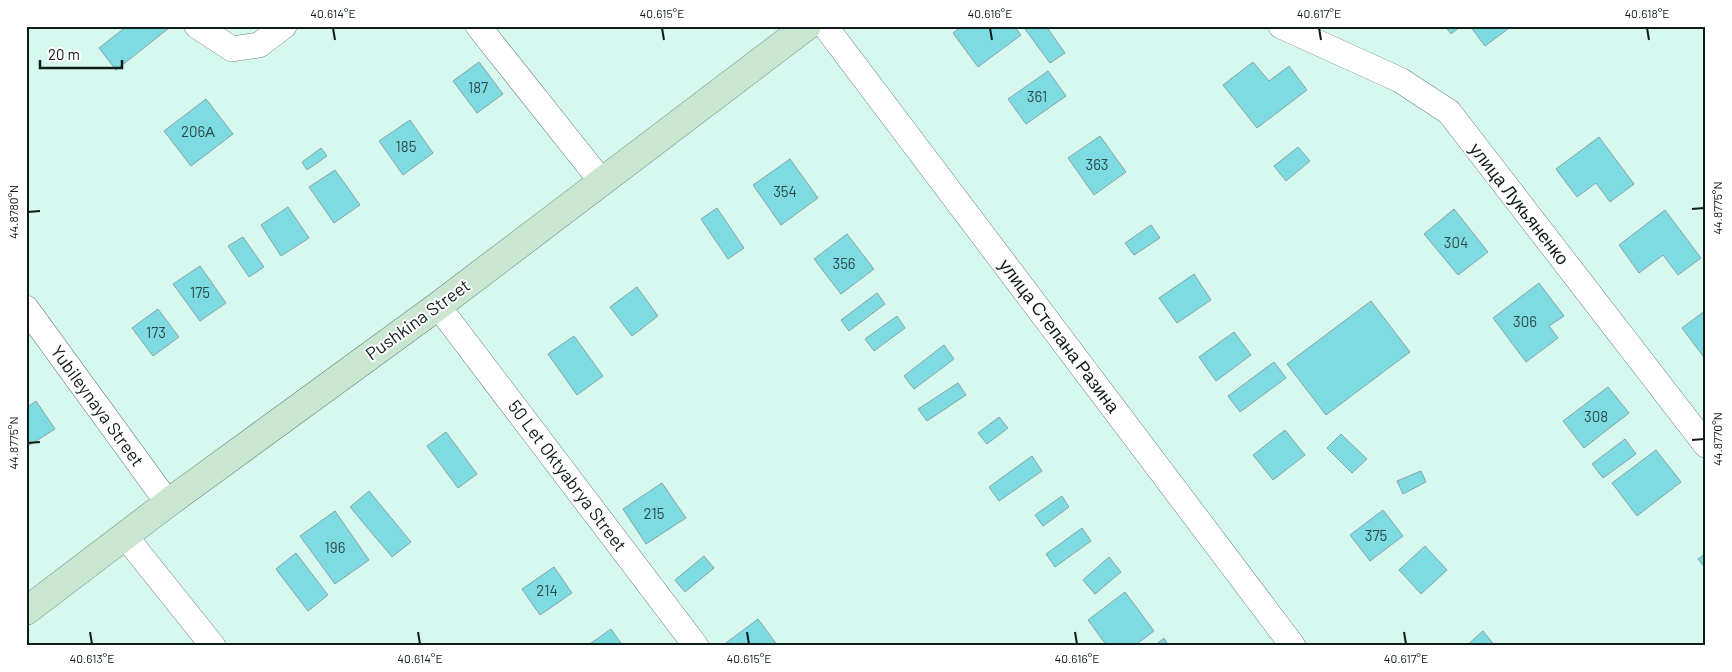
<svg xmlns="http://www.w3.org/2000/svg" width="1732" height="672" font-family="Barlow,sans-serif">
<rect width="100%" height="100%" fill="#d7f8ee"/>
<g fill="#7edbe1" stroke="#85a6a8">
<polygon points="127,26 168,26 169,28 116,70 99,48"/>
<polygon points="962,26 1014,26 1021,35 978,67 953,33"/>
<polygon points="1029,26 1046,26 1065,53 1050,63 1025,29"/>
<polygon points="1445,26 1461,26 1451,34"/>
<polygon points="1470,26 1512,26 1485,46"/>
<polygon points="479,62 503,94 477,113 453,81"/>
<polygon points="1253,62 1269,81 1289,66 1307,90 1257,128 1223,85"/>
<polygon points="1048,71 1066,96 1026,124 1008,99"/>
<polygon points="206,99 233,134 191,166 164,131"/>
<polygon points="410,120 433,153 403,175 379,141"/>
<polygon points="1100,136 1126,172 1094,195 1068,158"/>
<polygon points="1599,137 1634,184 1610,202 1596,183 1577,197 1556,169"/>
<polygon points="1298,147 1310,161 1286,181 1274,166"/>
<polygon points="321,148 327,156 307,170 302,162"/>
<polygon points="790,159 818,198 781,225 753,185"/>
<polygon points="335,170 360,205 334,223 309,187"/>
<polygon points="288,207 309,238 281,256 261,225"/>
<polygon points="717,208 744,248 728,259 701,219"/>
<polygon points="1454,209 1488,252 1458,275 1424,234"/>
<polygon points="1665,210 1701,258 1678,275 1663,255 1639,273 1619,245"/>
<polygon points="1151,225 1160,238 1134,255 1125,243"/>
<polygon points="847,234 874,269 841,294 814,259"/>
<polygon points="243,237 264,267 249,277 228,246"/>
<polygon points="200,266 226,303 200,321 173,284"/>
<polygon points="1194,274 1211,300 1177,323 1159,298"/>
<polygon points="1539,283 1564,316 1549,326 1558,338 1526,362 1493,318"/>
<polygon points="637,287 658,316 632,336 610,307"/>
<polygon points="877,293 885,304 849,331 841,320"/>
<polygon points="1371,301 1410,352 1326,415 1287,364"/>
<polygon points="158,309 179,337 153,356 132,328"/>
<polygon points="1706,310 1706,360 1682,328"/>
<polygon points="897,316 905,328 874,351 865,339"/>
<polygon points="1234,332 1251,355 1216,381 1199,357"/>
<polygon points="574,336 603,376 577,395 548,354"/>
<polygon points="944,345 954,359 914,389 904,376"/>
<polygon points="1274,362 1286,378 1240,412 1228,396"/>
<polygon points="958,383 966,395 927,421 918,409"/>
<polygon points="1608,387 1629,413 1584,448 1563,421"/>
<polygon points="36,401 55,429 28,446 26,443 26,408"/>
<polygon points="999,417 1008,428 987,444 978,433"/>
<polygon points="1285,430 1305,455 1273,480 1253,455"/>
<polygon points="446,432 477,474 458,488 427,446"/>
<polygon points="1341,434 1367,459 1352,473 1327,448"/>
<polygon points="1625,439 1636,454 1603,478 1592,464"/>
<polygon points="1656,450 1681,482 1637,516 1612,483"/>
<polygon points="1032,456 1042,471 999,501 989,487"/>
<polygon points="1421,471 1426,482 1403,494 1397,481"/>
<polygon points="662,483 686,518 646,544 623,509"/>
<polygon points="369,491 411,542 392,557 350,507"/>
<polygon points="1062,496 1069,507 1043,526 1035,515"/>
<polygon points="1383,510 1403,536 1370,561 1350,535"/>
<polygon points="335,511 369,560 335,584 300,536"/>
<polygon points="1082,528 1091,541 1055,567 1046,554"/>
<polygon points="1425,546 1447,570 1421,594 1399,570"/>
<polygon points="296,553 328,595 308,611 276,569"/>
<polygon points="1706,553 1706,569 1698,559"/>
<polygon points="704,556 714,568 685,592 675,580"/>
<polygon points="1109,557 1121,572 1095,594 1083,580"/>
<polygon points="554,567 572,593 540,615 522,589"/>
<polygon points="1125,592 1154,631 1134,646 1107,646 1088,620"/>
<polygon points="758,619 778,646 729,646 726,643"/>
<polygon points="611,629 623,646 587,646"/>
<polygon points="1483,631 1495,646 1466,646"/>
<polygon points="1164,638 1169,646 1154,646"/>
</g>
<g fill="none" stroke-linecap="round" stroke-linejoin="round">
<defs>
<g id="street">
<polyline points="197,26 232,49 259,45 284,26"/>
<polyline points="478,26 602,182"/>
<polyline points="825,26 1293,646"/>
<polyline points="1281,26 1400,80 1449,112 1706,445"/>
<polyline points="438,306 696,646"/>
<polyline points="26,308 168,503"/>
<polyline points="125,536 213,646"/>
</g>
<polyline id="secondary" points="26,611 168,503 438,306 807,26"/>
</defs>
<use href="#street" stroke="#66847c" stroke-width="26"/>
<use href="#secondary" stroke="#66847c" stroke-width="29"/>
<use href="#street" stroke="#fff" stroke-width="25"/>
<use href="#secondary" stroke="#cae6d1" stroke-width="28"/>
</g>
<path fill="none" stroke="#101c19" stroke-width="2" d="M333,28L335,40M662,28L664,40M990,28L992,40M1319,28L1321,40M1647,28L1649,40M1692,209L1704,208M28,212L40,211M1692,440L1704,439M28,443L40,442M90,632L92,644M418,632L420,644M747,632L749,644M1075,632L1077,644M1404,632L1406,644"/>
<g text-anchor="middle" stroke-width="4" stroke-linejoin="round" paint-order="stroke">
<g font-size="15" fill="#2c4c4b">
<text x="478" y="93">187</text>
<text x="1037" y="102">361</text>
<text x="198" y="137">206А</text>
<text x="406" y="152">185</text>
<text x="1097" y="170">363</text>
<text x="785" y="197">354</text>
<text x="1456" y="248">304</text>
<text x="844" y="269">356</text>
<text x="200" y="298">175</text>
<text x="1525" y="327">306</text>
<text x="156" y="338">173</text>
<text x="1596" y="422">308</text>
<text x="654" y="519">215</text>
<text x="1376" y="541">375</text>
<text x="335" y="553">196</text>
<text x="547" y="596">214</text>
</g>
<g font-size="18" fill="#101c19" stroke="#fff">
<text transform="translate(1519 204) rotate(52)" y="6">улица Лукьяненко</text>
<text transform="translate(418 320) rotate(-36)" y="6">Pushkina Street</text>
<text transform="translate(1059 336) rotate(53)" y="6">улица Степана Разина</text>
<text transform="translate(97 406) rotate(54)" y="6">Yubileynaya Street</text>
<text transform="translate(567 476) rotate(53)" y="6">50 Let Oktyabrya Street</text>
</g>
</g>
<rect width="1732" height="672" fill="none" stroke="#ffffff" stroke-width="55"/>
<path d="M40 60v8h82v-8" fill="none" stroke="#101c19" stroke-width="2.5"/>
<text x="48" y="60" font-size="15" fill="#101c19" stroke="#ffffff" stroke-width="4" paint-order="stroke">20 m</text>
<rect x="28" y="28" width="1676" height="616" fill="none" stroke="#101c19" stroke-width="2"/>
<g font-size="12" text-anchor="middle" fill="#101c19">
<text x="333" y="18">40.614°E</text>
<text x="662" y="18">40.615°E</text>
<text x="990" y="18">40.616°E</text>
<text x="1319" y="18">40.617°E</text>
<text x="1647" y="18">40.618°E</text>
<text transform="translate(1718 208) rotate(-90)" y="4">44.8775°N</text>
<text transform="translate(14 212) rotate(-90)" y="4">44.8780°N</text>
<text transform="translate(1718 439) rotate(-90)" y="4">44.8770°N</text>
<text transform="translate(14 443) rotate(-90)" y="4">44.8775°N</text>
<text x="92" y="663">40.613°E</text>
<text x="420" y="663">40.614°E</text>
<text x="749" y="663">40.615°E</text>
<text x="1077" y="663">40.616°E</text>
<text x="1406" y="663">40.617°E</text>
</g>
</svg>
